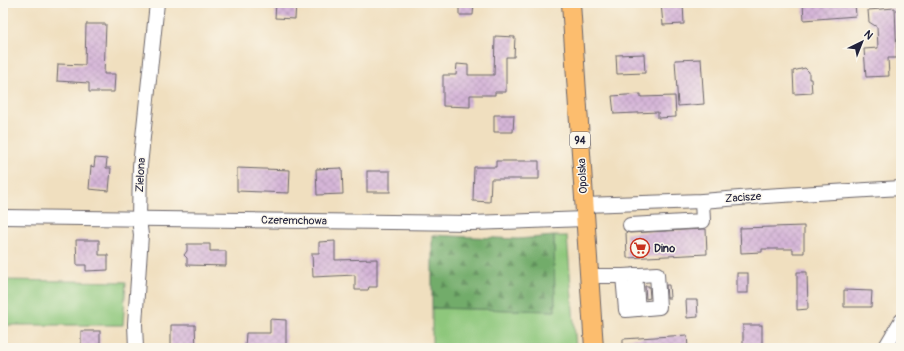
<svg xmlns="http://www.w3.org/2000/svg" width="904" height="351" font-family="Pangolin,sans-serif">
<defs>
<pattern id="forest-firs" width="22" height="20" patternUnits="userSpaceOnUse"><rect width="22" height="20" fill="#72ac6b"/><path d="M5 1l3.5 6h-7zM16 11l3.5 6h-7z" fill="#5d8c59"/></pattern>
<pattern id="building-cross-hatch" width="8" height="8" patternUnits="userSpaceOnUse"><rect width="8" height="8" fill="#d6b6d8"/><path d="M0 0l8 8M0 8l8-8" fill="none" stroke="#b79cba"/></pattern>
</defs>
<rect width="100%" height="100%" fill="#fbf7ec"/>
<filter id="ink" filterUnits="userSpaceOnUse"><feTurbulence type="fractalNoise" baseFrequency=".025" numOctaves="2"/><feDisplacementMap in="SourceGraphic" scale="8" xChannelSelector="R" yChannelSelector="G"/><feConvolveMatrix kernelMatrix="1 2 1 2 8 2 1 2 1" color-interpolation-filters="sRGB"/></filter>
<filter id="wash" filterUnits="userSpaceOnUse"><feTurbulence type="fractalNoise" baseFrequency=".012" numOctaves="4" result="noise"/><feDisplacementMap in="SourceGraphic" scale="16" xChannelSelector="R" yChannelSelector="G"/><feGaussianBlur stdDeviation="0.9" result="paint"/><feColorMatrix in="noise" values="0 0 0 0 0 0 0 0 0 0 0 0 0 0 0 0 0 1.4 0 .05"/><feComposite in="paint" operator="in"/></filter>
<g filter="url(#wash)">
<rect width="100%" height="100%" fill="#f0dfbf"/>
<g fill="#8ec77b" stroke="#58745b">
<polygon points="554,236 567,236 576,348 432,348 432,308 555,311"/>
<polygon points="3,280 126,282 123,325 4,325 3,348"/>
</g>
<polygon fill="url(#forest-firs)" stroke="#4a6753" points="432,235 518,239 554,236 555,311 432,308"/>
<g id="blocks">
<g fill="url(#building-cross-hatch)">
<polygon points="276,3 296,3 295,19 275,18"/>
<polygon points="459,3 474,3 473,15 459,15"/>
<polygon points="661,3 683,3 684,24 663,25"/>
<polygon points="803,3 855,3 856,16 804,20"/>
<polygon points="895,8 897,58 888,58 889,76 866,77 864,49 878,48 877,27 869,22 868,10"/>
<polygon points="86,24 106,24 104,74 115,74 114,92 89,92 89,83 57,81 58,64 85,65"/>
<polygon points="495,36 515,37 514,57 506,57 506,92 495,92 495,95 470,95 470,107 443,106 443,75 456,75 457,64 468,65 468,75 494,75"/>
<polygon points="644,54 645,73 617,74 616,55"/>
<polygon points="701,59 704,104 678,106 675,60"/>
<polygon points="805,68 809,72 809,79 811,79 812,93 794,94 793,71"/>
<polygon points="641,94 641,97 675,96 676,117 658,118 658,112 614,114 612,96"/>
<polygon points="494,115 514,115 513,132 494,132"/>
<polygon points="95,158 107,159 106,168 111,168 109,191 89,189 91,166 94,167"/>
<polygon points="496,161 539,161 539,179 491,179 490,202 473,201 474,167 496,167"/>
<polygon points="237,168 290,170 289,193 237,191"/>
<polygon points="342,168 343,194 317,195 316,169"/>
<rect x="367" y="171" width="23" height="21"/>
<polygon points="804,226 804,253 793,253 793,249 762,249 762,252 741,253 740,228"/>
<polygon points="703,229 706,229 707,254 627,258 626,232 630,233"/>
<polygon points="76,240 99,240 99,255 108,255 108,270 86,271 86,265 77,265"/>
<polygon points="335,241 335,260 377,259 377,287 369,287 368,290 355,290 355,275 313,277 312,253 319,253 319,242"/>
<polygon points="187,244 210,244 210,251 226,251 226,266 187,265 187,258 184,255 187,251"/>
<polygon points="797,272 807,272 808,309 797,310"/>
<rect x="737" y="273" width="11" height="20"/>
<polygon points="666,285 669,285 670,298 667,298"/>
<polygon points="645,286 649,286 650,298 646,299"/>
<polygon points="844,290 872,291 871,307 844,307"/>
<polygon points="686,300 697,300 698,317 687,318"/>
<polygon points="270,319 286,320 286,348 245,348 246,333 270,333"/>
<polygon points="171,325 195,325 196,348 171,348"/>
<rect x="743" y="325" width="19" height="21"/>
<rect x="81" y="331" width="19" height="17"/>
<polygon points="687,335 688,348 623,348 623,339"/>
</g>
</g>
</g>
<g filter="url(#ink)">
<use href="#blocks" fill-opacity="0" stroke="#6a6469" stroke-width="1"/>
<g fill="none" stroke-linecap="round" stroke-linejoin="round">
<defs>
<g id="minor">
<polyline points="584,205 702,201 765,196 901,188"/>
<polyline points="3,217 472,223 585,219"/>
<polyline points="630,225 703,221 702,201"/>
<polygon points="657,274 659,307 626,310 623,276"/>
<polyline points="635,275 638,309"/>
<polyline points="589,276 623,276"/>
<polyline points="136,348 135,324 141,235 139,219 140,166 157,3"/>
<polyline points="885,348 901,321"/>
</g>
<polyline id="major" points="571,3 594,348"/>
</defs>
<use href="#minor" stroke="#6a6469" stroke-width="16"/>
<use href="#major" stroke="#6a6469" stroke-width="20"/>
<use href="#minor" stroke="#fff" stroke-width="14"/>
<use href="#major" stroke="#fcbd6e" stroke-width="18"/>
</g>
</g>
<defs>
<symbol id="supermarket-ring" viewBox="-11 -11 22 22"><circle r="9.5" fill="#fbf7ec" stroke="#c8321e" stroke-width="1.5"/><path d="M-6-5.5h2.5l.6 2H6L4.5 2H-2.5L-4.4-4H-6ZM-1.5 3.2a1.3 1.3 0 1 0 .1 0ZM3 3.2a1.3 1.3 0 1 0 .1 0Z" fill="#c8321e"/></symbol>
</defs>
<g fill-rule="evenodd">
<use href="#supermarket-ring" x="629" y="237" width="22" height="22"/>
</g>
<g text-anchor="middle" stroke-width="3" stroke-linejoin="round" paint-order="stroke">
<rect fill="#fbf7ec" stroke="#636270" stroke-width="1" x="570" y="132" width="20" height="16" rx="3"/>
<g font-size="10" font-weight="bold" fill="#22223b">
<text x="580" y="144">94</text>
</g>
<g font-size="11" fill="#22223b" stroke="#fbf7ec">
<text transform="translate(140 175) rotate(-87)" y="4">Zielona</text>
<text transform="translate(582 176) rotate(-93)" y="4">Opolska</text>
<text transform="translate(743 197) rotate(-4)" y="4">Zacisze</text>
<text transform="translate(294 220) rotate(1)" y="4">Czeremchowa</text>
</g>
<g font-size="11" font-weight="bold" fill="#22223b" stroke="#fbf7ec" text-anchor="start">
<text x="654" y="252">Dino</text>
</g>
</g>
<rect width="904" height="351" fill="none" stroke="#fbf7ec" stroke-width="16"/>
<g transform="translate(862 42) rotate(43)" stroke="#fbf7ec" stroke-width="3" paint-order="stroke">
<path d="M0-3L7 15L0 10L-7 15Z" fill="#22223b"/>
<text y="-6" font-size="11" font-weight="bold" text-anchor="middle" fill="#22223b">N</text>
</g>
</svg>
